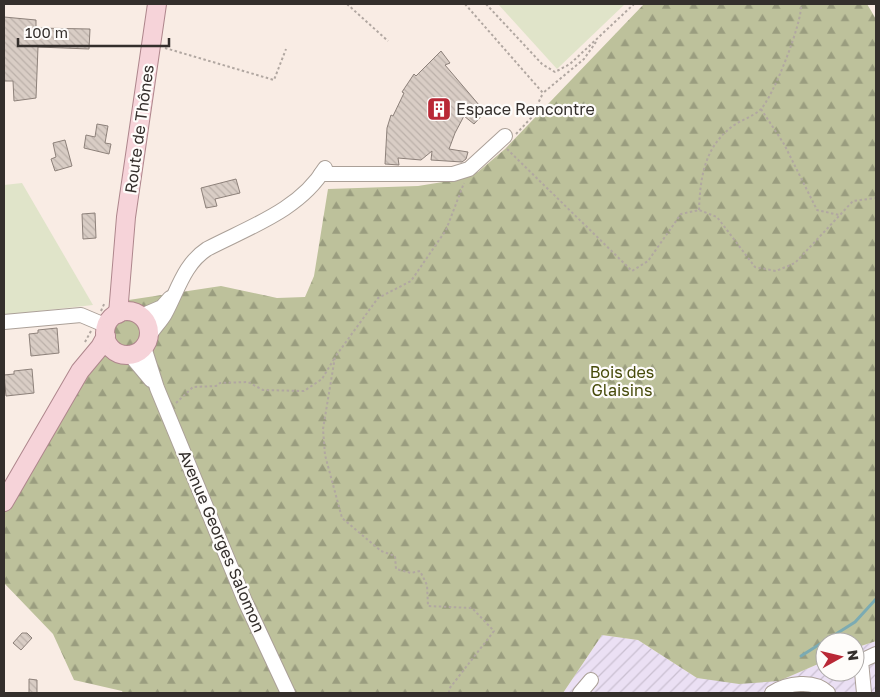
<svg xmlns="http://www.w3.org/2000/svg" width="880" height="697" font-family="'Golos Text',sans-serif">
<defs>
<pattern id="industrial-furrows" width="10" height="10" patternUnits="userSpaceOnUse" patternTransform="scale(1.25)"><rect width="10" height="10" fill="#ebe0f4"/><path d="M-1 1l2-2M0 10L10 0M9 11l2-2" fill="none" stroke="#cac0d1"/></pattern>
<pattern id="forest-firs" width="22" height="20" patternUnits="userSpaceOnUse" patternTransform="scale(1.25)"><rect width="22" height="20" fill="#bdc19b"/><path d="M5 1l3.5 6h-7zM16 11l3.5 6h-7z" fill="#9a9d7f"/></pattern>
<pattern id="building-back-hatch" width="6" height="6" patternUnits="userSpaceOnUse" patternTransform="scale(1.25)"><rect width="6" height="6" fill="#d9cdc5"/><path d="M-1 5l2 2M0 0l6 6M5-1l2 2" fill="none" stroke="#bbb0a9"/></pattern>
</defs>
<rect width="100%" height="100%" fill="#f9ece4"/>
<polygon fill="url(#industrial-furrows)" points="602,635 638,640 697,678 779,681 825,661 825,672 855,672 855,648 876,641 876,693 563,693"/>
<g fill="#e0e4c9">
<polygon points="498,4 625,4 557,69"/>
<polygon points="22,183 93,305 4,315 4,185"/>
</g>
<polygon fill="url(#forest-firs)" points="644,4 867,4 876,19 876,641 855,648 855,642 825,642 825,661 779,681 739,684 697,678 638,640 602,635 563,693 123,693 122,691 74,680 53,634 4,583 4,502 122,301 221,286 277,298 305,297 314,276 328,189 418,186 449,181 478,172 505,149"/>
<g fill="none" stroke-linecap="round" stroke-linejoin="round">
<polyline stroke="#7babb3" stroke-width="3" points="801,656 855,622 876,599"/>
</g>
<g fill="url(#building-back-hatch)" stroke="#8d817a">
<polygon points="4,17 36,20 36,28 90,29 89,49 38,47 36,98 14,101 13,81 4,81"/>
<polygon points="441,51 450,63 445,65 485,112 474,124 464,116 455,133 449,149 468,152 466,159 462,162 431,160 432,151 421,160 398,158 399,165 385,164 387,128 391,115 393,116 404,93 402,92 414,74 416,76"/>
<polygon points="97,124 108,126 105,143 111,144 109,154 84,148 86,135 95,137"/>
<polygon points="65,140 72,166 55,171 51,159 56,157 53,143"/>
<polygon points="236,179 240,193 215,199 217,206 206,208 201,188"/>
<polygon points="95,213 96,238 83,239 82,214"/>
<polygon points="57,328 59,353 31,356 29,334 38,333 38,330"/>
<polygon points="32,369 34,393 6,396 4,375 14,374 14,371"/>
<polygon points="22,633 27,633 32,638 21,650 13,643"/>
<polygon points="29,679 37,680 37,693 29,693"/>
</g>
<g fill="none" stroke-linecap="round" stroke-linejoin="round">
<defs>
<g id="minor">
<polyline points="321,174 453,174 469,169 505,136"/>
<polyline points="141,316 162,307 170,298"/>
<polyline points="4,322 81,315 107,326"/>
<path d="M149,336C154,328 161,321 165,314C178,290 184,264 207,249C249,227 300,210 325,168"/>
<polyline points="144,347 157,388 245,601 288,693"/>
<polyline points="130,355 151,380"/>
<polyline points="580,693 591,680"/>
<path d="M772,693C787,683 814,679 828,693"/>
<polyline points="864,693 861,661 876,654"/>
</g>
<g id="major">
<circle cx="127" cy="333" r="22"/>
<polyline points="118,314 126,217 157,4"/>
<polyline points="4,502 80,371 100,347 106,336"/>
</g>
</defs>
<use href="#minor" stroke="#aba098" stroke-width="16"/>
<use href="#major" stroke="#ae868c" stroke-width="20"/>
<g stroke="#b1a7a1" stroke-width="2" stroke-dasharray="2.5 2.5" stroke-linecap="butt">
<polyline points="347,4 388,41"/>
<polyline points="465,4 543,93 584,59 596,42"/>
<polyline points="486,4 542,64 555,72 570,64 634,4"/>
<polyline points="165,48 274,80 286,49"/>
<polyline points="761,109 784,144 817,210 839,215"/>
<polyline points="516,134 531,118 543,93"/>
<polyline points="507,149 632,271 648,261 681,214 699,210 717,217 755,267 776,271 795,263 853,201 876,198"/>
<path d="M699,210C700,180 704,150 728,130C737,121 751,118 760,110C773,98 803,21 801,4"/>
<polyline points="101,311 105,302"/>
<polyline points="85,342 91,331"/>
<polyline points="176,403 193,387 216,386 220,383 248,382 263,390 304,391 322,379 334,359"/>
<polyline points="449,693 449,689 494,631 472,608 428,606 427,585 420,571 411,573 396,569 395,556 381,551 342,518 325,455 323,429 335,357 378,298 411,281 446,230 464,183"/>
</g>
<use href="#minor" stroke="#fff" stroke-width="14"/>
<use href="#major" stroke="#f6d3d9" stroke-width="18"/>
</g>
<defs>
<symbol id="building-square" viewBox="-11 -11 22 22"><rect x="-9" y="-9" width="18" height="18" rx="4" fill="#b92836" stroke="#fefcfa"/><path d="M-4-6H4V6H1V3H-1V6H-4ZM-2.5-4.3h1.7v1.8h-1.7ZM.8-4.3h1.7v1.8H.8ZM-2.5-1h1.7V.8h-1.7ZM.8-1h1.7V.8H.8Z" fill="#fff"/></symbol>
</defs>
<g fill-rule="evenodd">
<use href="#building-square" x="425" y="95" width="28" height="28"/>
</g>
<g text-anchor="middle" stroke-width="4.5" stroke-linejoin="round" paint-order="stroke">
<g font-size="16" fill="#342f2c" stroke="#fefcfa" text-anchor="start">
<text x="456" y="115">Espace Rencontre</text>
</g>
<g font-size="16" fill="#342f2c" stroke="#fefcfa">
<text transform="translate(139 129) rotate(-82)" y="6">Route de Thônes</text>
<text transform="translate(222 541) rotate(67)" y="6">Avenue Georges Salomon</text>
</g>
<g font-size="16" fill="#474b0b" stroke="#fefcfa">
<text x="622" y="378">Bois des<tspan x="622" dy="18">Glaisins</tspan></text>
</g>
</g>
<rect width="880" height="697" fill="none" stroke="#342f2c" stroke-width="10"/>
<g transform="translate(840 657) rotate(82)"><circle r="24" fill="#fefcfa" stroke="#adaaa8"/>
<path d="M0-4L9 19L0 12L-9 19Z" fill="#b92836"/>
<text y="-8" font-size="14" font-weight="bold" text-anchor="middle" fill="#342f2c">N</text>
</g>
<path d="M18 38v8h151v-8" fill="none" stroke="#342f2c" stroke-width="2.5"/>
<text x="25" y="38" font-size="15" fill="#342f2c" stroke="#fefcfa" stroke-width="4" paint-order="stroke">100 m</text>
</svg>
